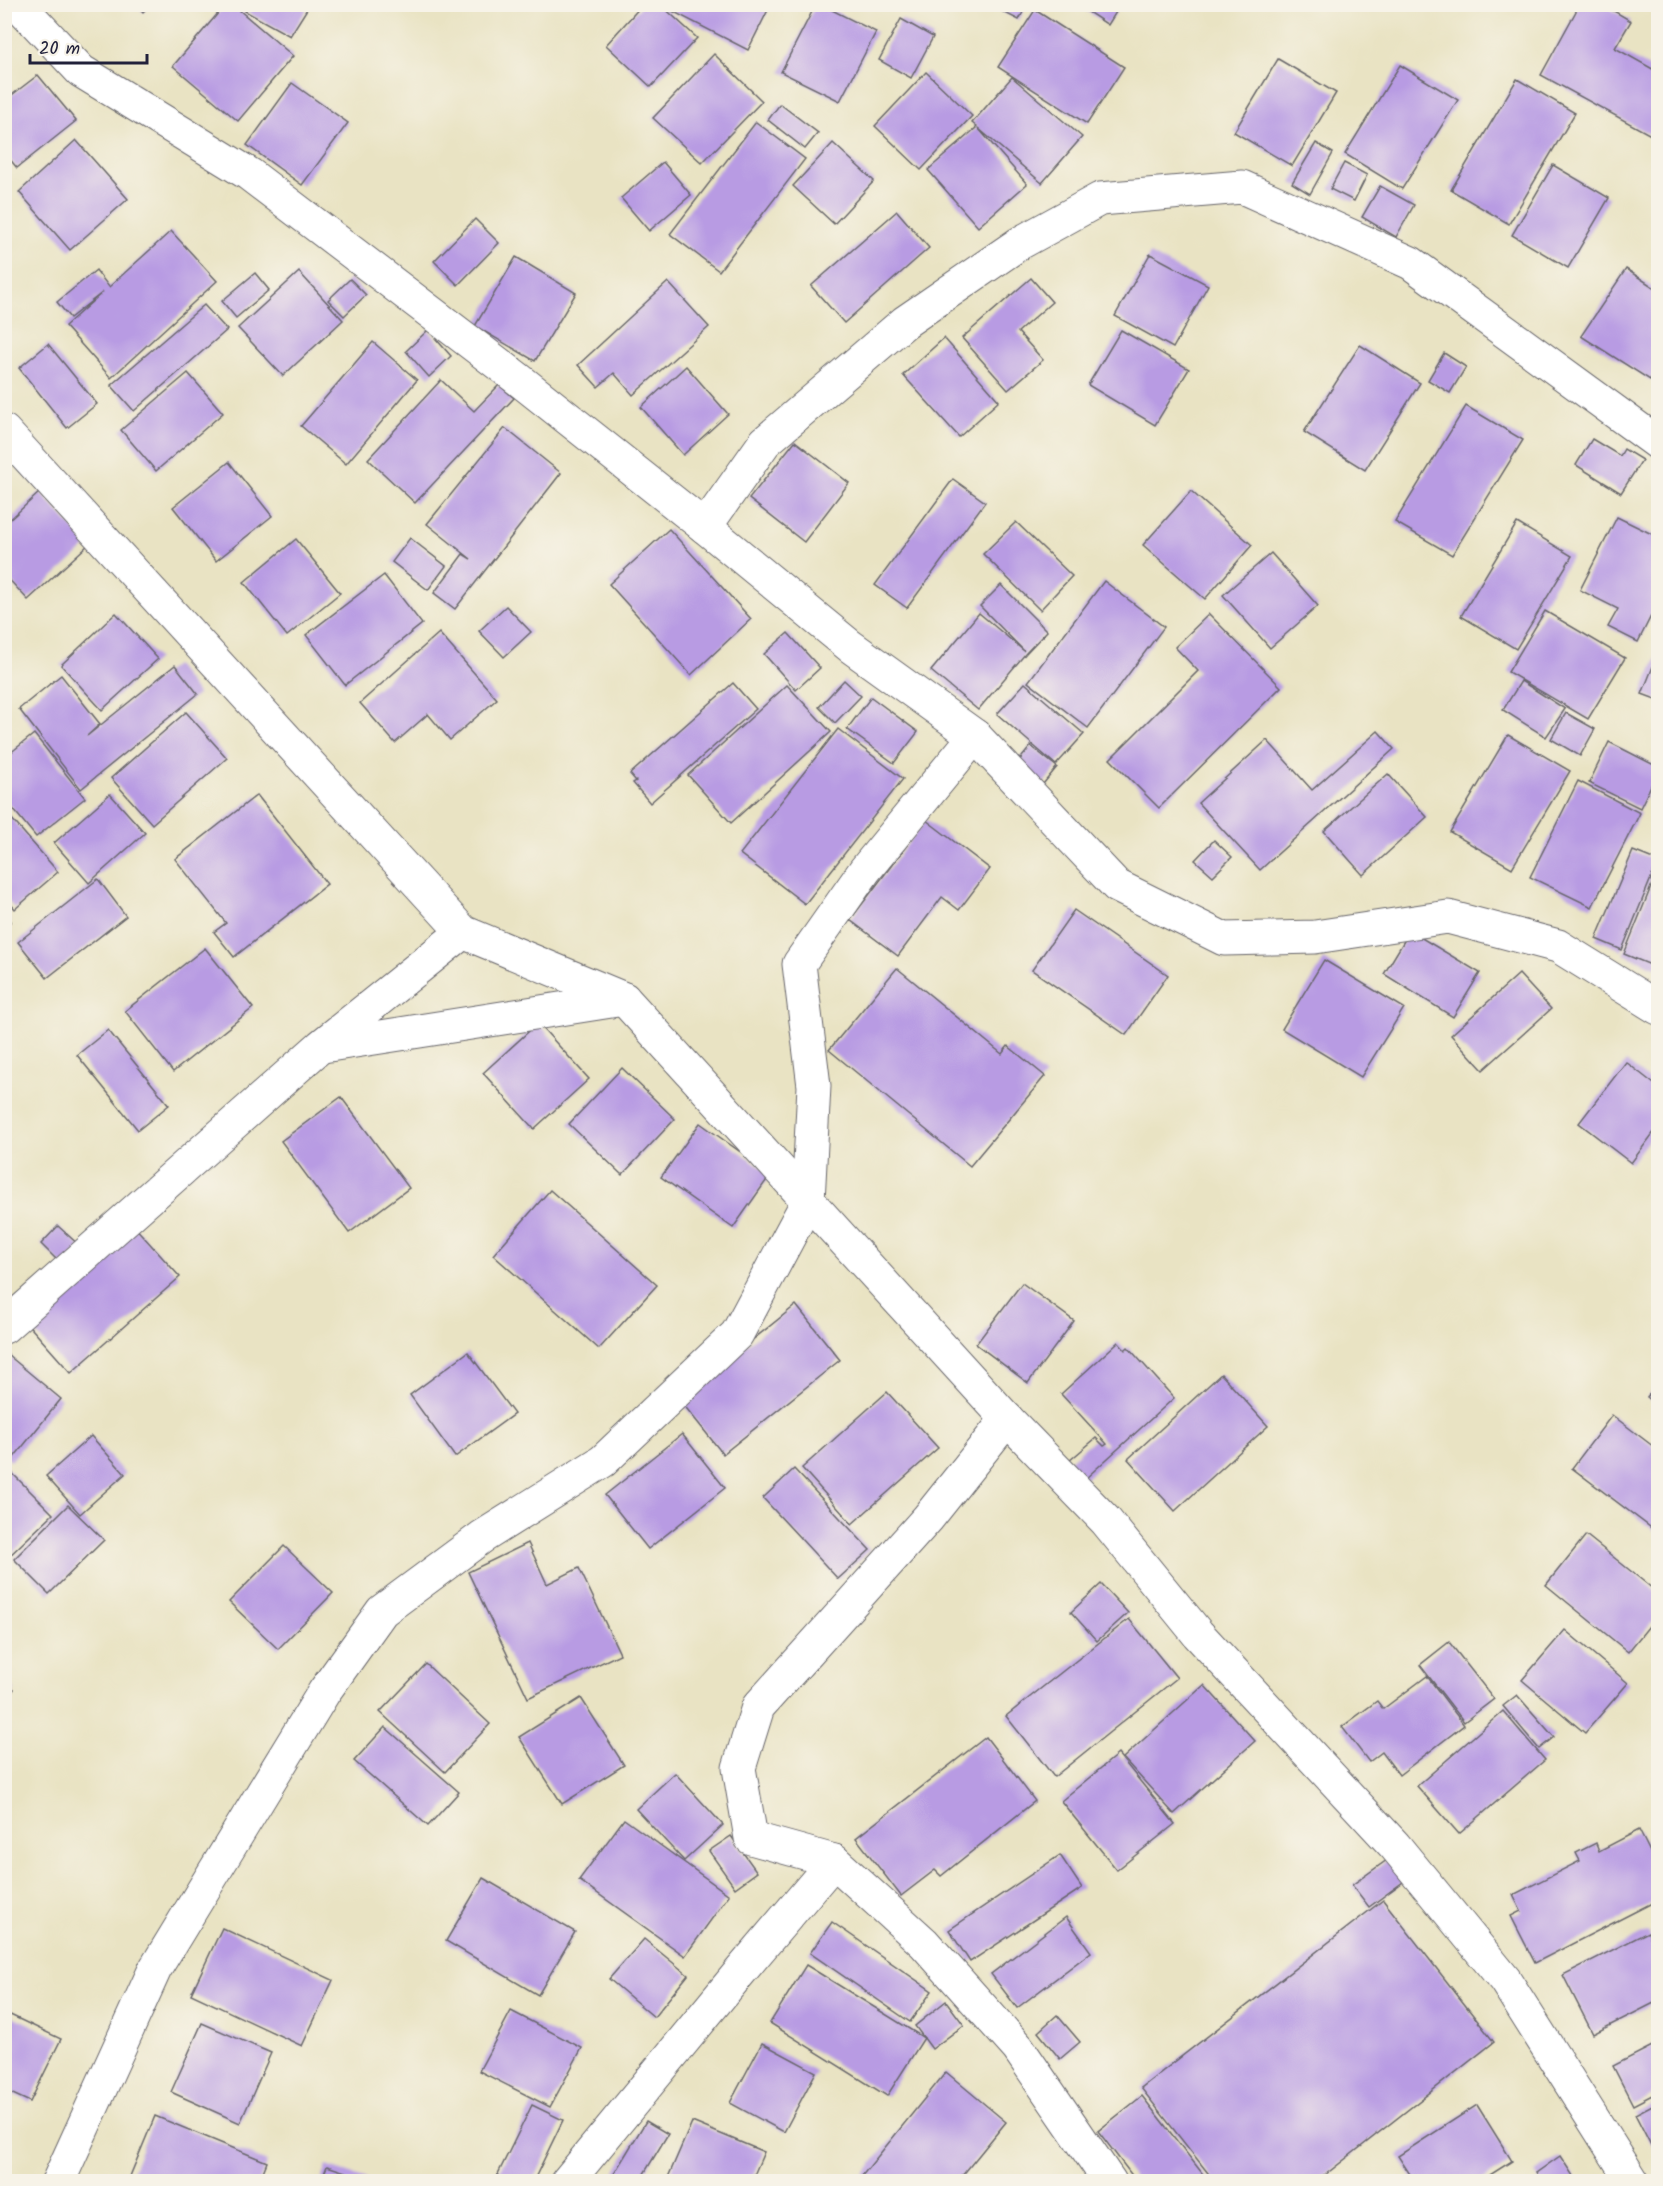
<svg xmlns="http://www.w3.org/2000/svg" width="1663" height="2186" font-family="Kalam,sans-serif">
<rect width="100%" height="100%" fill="#f7f3e8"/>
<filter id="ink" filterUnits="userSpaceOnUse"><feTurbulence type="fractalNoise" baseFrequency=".0167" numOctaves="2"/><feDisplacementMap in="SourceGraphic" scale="12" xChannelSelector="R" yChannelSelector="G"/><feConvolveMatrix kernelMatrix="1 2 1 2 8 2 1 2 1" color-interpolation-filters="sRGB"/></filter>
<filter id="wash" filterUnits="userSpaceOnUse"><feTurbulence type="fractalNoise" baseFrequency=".008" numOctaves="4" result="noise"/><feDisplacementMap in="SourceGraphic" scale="24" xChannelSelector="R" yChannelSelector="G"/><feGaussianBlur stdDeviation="1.35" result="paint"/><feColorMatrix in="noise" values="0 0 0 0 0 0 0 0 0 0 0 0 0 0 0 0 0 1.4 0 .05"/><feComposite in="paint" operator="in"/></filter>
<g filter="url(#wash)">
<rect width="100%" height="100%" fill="#e9e3c3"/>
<g id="blocks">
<g fill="#b89be3">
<polygon points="136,4 151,4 143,12"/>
<polygon points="226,4 232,4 293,56 238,121 173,66"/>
<polygon points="249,4 300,4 307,9 290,36 245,11"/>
<polygon points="643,4 660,4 697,38 651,87 606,45"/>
<polygon points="672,4 771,4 748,50 670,10"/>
<polygon points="816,4 820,4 876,32 840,101 781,72"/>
<polygon points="1004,4 1027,4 1019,20 1001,11"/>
<polygon points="1076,4 1121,4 1108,25"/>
<polygon points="1580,4 1602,4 1631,21 1615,48 1658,72 1658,139 1541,75"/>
<polygon points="1035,10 1124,67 1087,124 998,67"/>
<polygon points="901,19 933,37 911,78 879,60"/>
<polygon points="714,54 762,101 702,163 653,118"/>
<polygon points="1278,59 1336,93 1292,166 1234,132"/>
<polygon points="1400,65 1458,100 1402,189 1345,154"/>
<polygon points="926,72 972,116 921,170 875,126"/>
<polygon points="38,75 76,121 17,168 4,152 4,101"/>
<polygon points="1012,77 1082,137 1042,183 978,128 1027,184 978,227 928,170 977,127 972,123"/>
<polygon points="1517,79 1575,113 1509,224 1451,190"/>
<polygon points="292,83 348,123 302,185 247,145"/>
<polygon points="780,104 818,133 805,149 768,120"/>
<polygon points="756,122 805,159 719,271 670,234"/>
<polygon points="76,140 128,199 70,250 19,192"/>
<polygon points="833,143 874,181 834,224 793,186"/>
<polygon points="1316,143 1333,153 1310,194 1292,183"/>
<polygon points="663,162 691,195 649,231 621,198"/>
<polygon points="1344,163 1367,175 1354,201 1330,189"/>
<polygon points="1553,165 1609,198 1568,268 1512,235"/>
<polygon points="1380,186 1414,205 1396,237 1362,217"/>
<polygon points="897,211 929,248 844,323 811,286"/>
<polygon points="475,219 499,243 458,285 434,261"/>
<polygon points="171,231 217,281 111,378 65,326 103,292 70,318 57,302 96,270 109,287"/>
<polygon points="1150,254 1208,285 1173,348 1115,316"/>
<polygon points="516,257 576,293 535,361 475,326"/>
<polygon points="1626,269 1658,290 1658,367 1650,380 1581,336"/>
<polygon points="299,272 343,320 283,376 238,328"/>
<polygon points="255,273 269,290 236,318 222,301"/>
<polygon points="1031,278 1052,302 1018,332 1043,360 1008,390 962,338"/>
<polygon points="350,279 366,295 344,316 328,300"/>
<polygon points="668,282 709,327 633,395 614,373 598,387 578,365"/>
<polygon points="204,305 227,330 134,411 111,385"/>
<polygon points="428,330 451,356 429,377 406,351"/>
<polygon points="1121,330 1189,369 1155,425 1088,385"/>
<polygon points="944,338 999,401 959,437 903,375"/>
<polygon points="373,342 417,380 346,464 301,426"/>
<polygon points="48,344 97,404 67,428 19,368"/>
<polygon points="1360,345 1420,383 1365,470 1304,432"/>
<polygon points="1444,353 1466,367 1450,393 1428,380"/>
<polygon points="686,366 728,414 683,455 641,407"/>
<polygon points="188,373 223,413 156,471 121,430"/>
<polygon points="441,380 474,411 499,385 514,398 415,503 368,459"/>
<polygon points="1466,406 1523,440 1452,555 1395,522"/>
<polygon points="505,428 561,473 455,609 434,593 463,554 471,559 427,524"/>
<polygon points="1592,439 1620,456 1624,449 1642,460 1621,493 1576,465"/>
<polygon points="795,441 849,483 804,542 749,499"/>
<polygon points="229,462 272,516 216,561 173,507"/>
<polygon points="953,479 985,502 907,608 875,585"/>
<polygon points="1191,491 1252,545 1205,599 1143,545"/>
<polygon points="40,492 88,545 28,600 4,574 4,525"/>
<polygon points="1617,517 1658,537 1658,602 1638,642 1608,627 1618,609 1580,590"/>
<polygon points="1016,522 1072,576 1040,610 983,554"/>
<polygon points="1517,523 1572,556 1516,649 1461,616"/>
<polygon points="669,529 751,619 691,675 609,584"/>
<polygon points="410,538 446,566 428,590 392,562"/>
<polygon points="296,539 340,593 287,636 244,582"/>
<polygon points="1271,553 1318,606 1270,648 1223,595"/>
<polygon points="384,575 422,624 345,685 306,635"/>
<polygon points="1104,581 1164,627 1088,728 1028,682"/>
<polygon points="1001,585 1047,631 1026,653 978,710 931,671 979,613 1024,651 980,606"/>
<polygon points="506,606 531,632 504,657 479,631"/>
<polygon points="1545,611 1625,658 1588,719 1508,672"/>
<polygon points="116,613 158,659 102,710 61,665"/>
<polygon points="1209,614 1281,687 1159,808 1110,759 1198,671 1175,647"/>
<polygon points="439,633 497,699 450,740 428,714 395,743 360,703"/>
<polygon points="788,633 820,668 796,690 764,654"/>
<polygon points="1658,654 1658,700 1642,694"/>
<polygon points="175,665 198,694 81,789 19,709 61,675 100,724 87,736"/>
<polygon points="844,680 861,696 835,723 819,707"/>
<polygon points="1521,681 1565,709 1546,737 1503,710"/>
<polygon points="733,683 756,709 650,803 633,783 636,781 630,774"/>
<polygon points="1025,683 1084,734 1056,765 997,714"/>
<polygon points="787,685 831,732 731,823 688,775"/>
<polygon points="871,697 918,732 894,763 847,729"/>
<polygon points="186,712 227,758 152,824 111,778"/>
<polygon points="1566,713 1595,729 1580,756 1551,739"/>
<polygon points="838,729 903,779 805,904 740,854"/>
<polygon points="1378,731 1394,749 1260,870 1198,803 1267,740 1312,790"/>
<polygon points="34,734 85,798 36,837 4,798 4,758"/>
<polygon points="1508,735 1570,771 1512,868 1450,832"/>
<polygon points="1609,742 1658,767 1658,771 1640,808 1589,783"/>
<polygon points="1031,746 1057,767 1039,789 1013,768"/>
<polygon points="1388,774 1427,817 1363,875 1324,831"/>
<polygon points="1578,781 1640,813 1592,907 1530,877"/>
<polygon points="110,794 145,833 89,883 54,843"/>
<polygon points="257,795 327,884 234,957 214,932 226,923 175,859"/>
<polygon points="4,810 58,872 15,909 4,896"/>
<polygon points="926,820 990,869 959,910 942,897 898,956 850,920"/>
<polygon points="1214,840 1232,857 1213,876 1195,860"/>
<polygon points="1633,851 1658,861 1622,950 1596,939"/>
<polygon points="1655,877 1658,878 1658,968 1624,954"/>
<polygon points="98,879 126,916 47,978 18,942"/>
<polygon points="1074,910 1168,975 1126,1035 1032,970"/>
<polygon points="4,916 11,921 4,928"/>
<polygon points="1410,931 1480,973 1453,1017 1384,974"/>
<polygon points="205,948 253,1008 173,1072 125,1011"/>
<polygon points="1324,960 1404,1008 1361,1077 1282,1029"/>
<polygon points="897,968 1002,1054 1008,1046 1045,1076 970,1166 829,1050"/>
<polygon points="1519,974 1551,1009 1483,1070 1451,1035"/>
<polygon points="538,1023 589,1079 534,1129 483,1073"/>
<polygon points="108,1030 169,1105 138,1130 77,1055"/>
<polygon points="1626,1062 1658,1087 1658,1127 1631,1163 1579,1123"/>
<polygon points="622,1068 675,1119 622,1175 569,1124"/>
<polygon points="341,1097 409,1188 349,1233 281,1141"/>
<polygon points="700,1123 771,1174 733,1228 661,1177"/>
<polygon points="550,1190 657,1285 599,1349 493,1255"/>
<polygon points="133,1225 180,1277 71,1373 24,1320"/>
<polygon points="58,1226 81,1247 63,1266 41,1244"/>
<polygon points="1022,1283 1074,1321 1028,1383 976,1344"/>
<polygon points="796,1305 840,1360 723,1454 679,1399"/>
<polygon points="1118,1342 1125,1350 1128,1347 1174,1398 1085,1479 1069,1461 1096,1438 1104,1446 1107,1444 1061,1394"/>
<polygon points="468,1352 514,1414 455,1457 410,1395"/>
<polygon points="8,1355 61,1399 11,1461 4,1456 4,1359"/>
<polygon points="1221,1374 1268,1426 1175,1511 1128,1459"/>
<polygon points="1658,1383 1658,1406 1647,1397"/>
<polygon points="887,1392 938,1448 852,1524 802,1468"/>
<polygon points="1612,1415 1658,1450 1658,1533 1572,1468"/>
<polygon points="682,1434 725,1488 648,1549 605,1495"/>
<polygon points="91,1436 125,1474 80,1514 46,1476"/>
<polygon points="4,1465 53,1514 4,1561"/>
<polygon points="794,1469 870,1550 838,1579 763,1498"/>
<polygon points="68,1505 104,1540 49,1594 14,1559"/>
<polygon points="1586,1535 1658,1593 1658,1615 1628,1652 1546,1585"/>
<polygon points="528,1543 547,1584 579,1568 620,1654 528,1698 468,1572"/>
<polygon points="284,1546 333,1593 278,1649 229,1602"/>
<polygon points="1101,1584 1128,1613 1097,1641 1071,1612"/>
<polygon points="1129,1619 1177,1678 1054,1777 1006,1716"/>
<polygon points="1565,1630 1628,1683 1585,1733 1522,1680"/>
<polygon points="1449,1642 1494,1699 1464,1722 1420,1665"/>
<polygon points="426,1664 490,1724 445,1772 380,1712"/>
<polygon points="1427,1676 1464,1725 1399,1775 1382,1752 1369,1762 1342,1727 1377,1701 1383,1709"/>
<polygon points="4,1683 14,1689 4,1704"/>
<polygon points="1204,1685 1255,1741 1174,1814 1123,1758"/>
<polygon points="1517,1695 1554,1737 1539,1749 1503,1706"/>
<polygon points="581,1698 624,1765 562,1804 519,1737"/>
<polygon points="1503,1711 1545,1760 1459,1834 1417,1786"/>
<polygon points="385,1727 459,1792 428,1826 354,1761"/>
<polygon points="986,1737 1035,1801 941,1876 935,1870 901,1896 856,1838"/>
<polygon points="1118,1754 1175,1824 1117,1870 1061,1801"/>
<polygon points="675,1773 723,1825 684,1861 636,1809"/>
<polygon points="624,1819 729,1895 685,1956 579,1880"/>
<polygon points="1639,1830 1658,1868 1658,1900 1535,1963 1511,1916 1521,1911 1513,1895 1580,1861 1576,1853 1596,1843 1599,1851"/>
<polygon points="731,1836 757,1872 735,1888 709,1851"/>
<polygon points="1060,1855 1082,1888 970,1962 949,1930"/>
<polygon points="1387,1860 1403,1882 1369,1907 1352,1885"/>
<polygon points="483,1878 575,1932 538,1995 446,1941"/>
<polygon points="1383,1900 1494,2042 1316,2182 1215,2182 1141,2088"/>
<polygon points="1066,1917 1091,1952 1017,2008 991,1974"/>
<polygon points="832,1922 932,1991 910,2022 810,1953"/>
<polygon points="222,1928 333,1980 302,2046 191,1994"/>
<polygon points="1648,1932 1658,1953 1658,2001 1593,2034 1563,1975"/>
<polygon points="644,1939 688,1975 654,2017 609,1979"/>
<polygon points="806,1965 924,2038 887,2096 770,2023"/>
<polygon points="946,2001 964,2025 932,2049 915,2026"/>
<polygon points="511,2011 582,2048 550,2107 479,2071"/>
<polygon points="4,2012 61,2039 30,2102 4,2090"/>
<polygon points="1057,2015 1080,2042 1060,2059 1038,2032"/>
<polygon points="202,2023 271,2053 240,2123 171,2092"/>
<polygon points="762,2043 816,2072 784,2132 730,2103"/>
<polygon points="1658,2043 1658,2092 1633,2105 1613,2066"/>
<polygon points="946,2072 1006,2122 957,2182 857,2182"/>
<polygon points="1142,2096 1209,2182 1137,2182 1098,2131"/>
<polygon points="1658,2102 1658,2148 1654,2151 1635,2114"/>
<polygon points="532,2105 563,2120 533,2182 504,2182 496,2178"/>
<polygon points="1477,2105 1512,2161 1479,2182 1415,2182 1398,2156"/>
<polygon points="155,2116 267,2162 259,2182 128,2181"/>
<polygon points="646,2121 668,2134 639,2182 609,2182"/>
<polygon points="692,2122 764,2152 751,2182 666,2182"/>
<polygon points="1560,2156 1577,2182 1542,2182 1536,2173"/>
<polygon points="327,2166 373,2181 373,2182 321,2182"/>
</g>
</g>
</g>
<g filter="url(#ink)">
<use href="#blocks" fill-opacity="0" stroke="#68666b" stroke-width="1.5"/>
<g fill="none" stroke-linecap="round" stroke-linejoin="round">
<defs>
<g id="minor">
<polyline points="18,4 81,71 249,174 517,378 705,527 850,646 975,736 1117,886 1224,939 1315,937 1448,917 1558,946 1658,1008"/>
<polyline points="4,431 463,932 624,999 1007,1419 1106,1521 1198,1634 1395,1846 1505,1980 1633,2182"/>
<polyline points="705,527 765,442 905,322 1020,243 1100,199 1242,187 1411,263 1658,443"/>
<polyline points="323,1046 624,999"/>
<polyline points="4,1327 321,1046 463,932"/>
<polyline points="1007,1419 928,1518 758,1707 739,1768 751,1838 834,1861 924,1943 1018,2048 1110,2182"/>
<polyline points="58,2182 155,1969 324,1692 382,1611 482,1537 603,1461 737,1334 808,1201 814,1086 799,964 865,870 975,736"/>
<polyline points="567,2182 740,1972 834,1861"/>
</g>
</defs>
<use href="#minor" stroke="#68666b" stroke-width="35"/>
<use href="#minor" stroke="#fff" stroke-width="33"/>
</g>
</g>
<rect width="1663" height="2186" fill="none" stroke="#f7f3e8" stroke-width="24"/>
<path d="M30 54v9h117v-9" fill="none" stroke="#22223b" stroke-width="3"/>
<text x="39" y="54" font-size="18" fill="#22223b" stroke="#f7f3e8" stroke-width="4.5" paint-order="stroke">20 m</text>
</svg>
